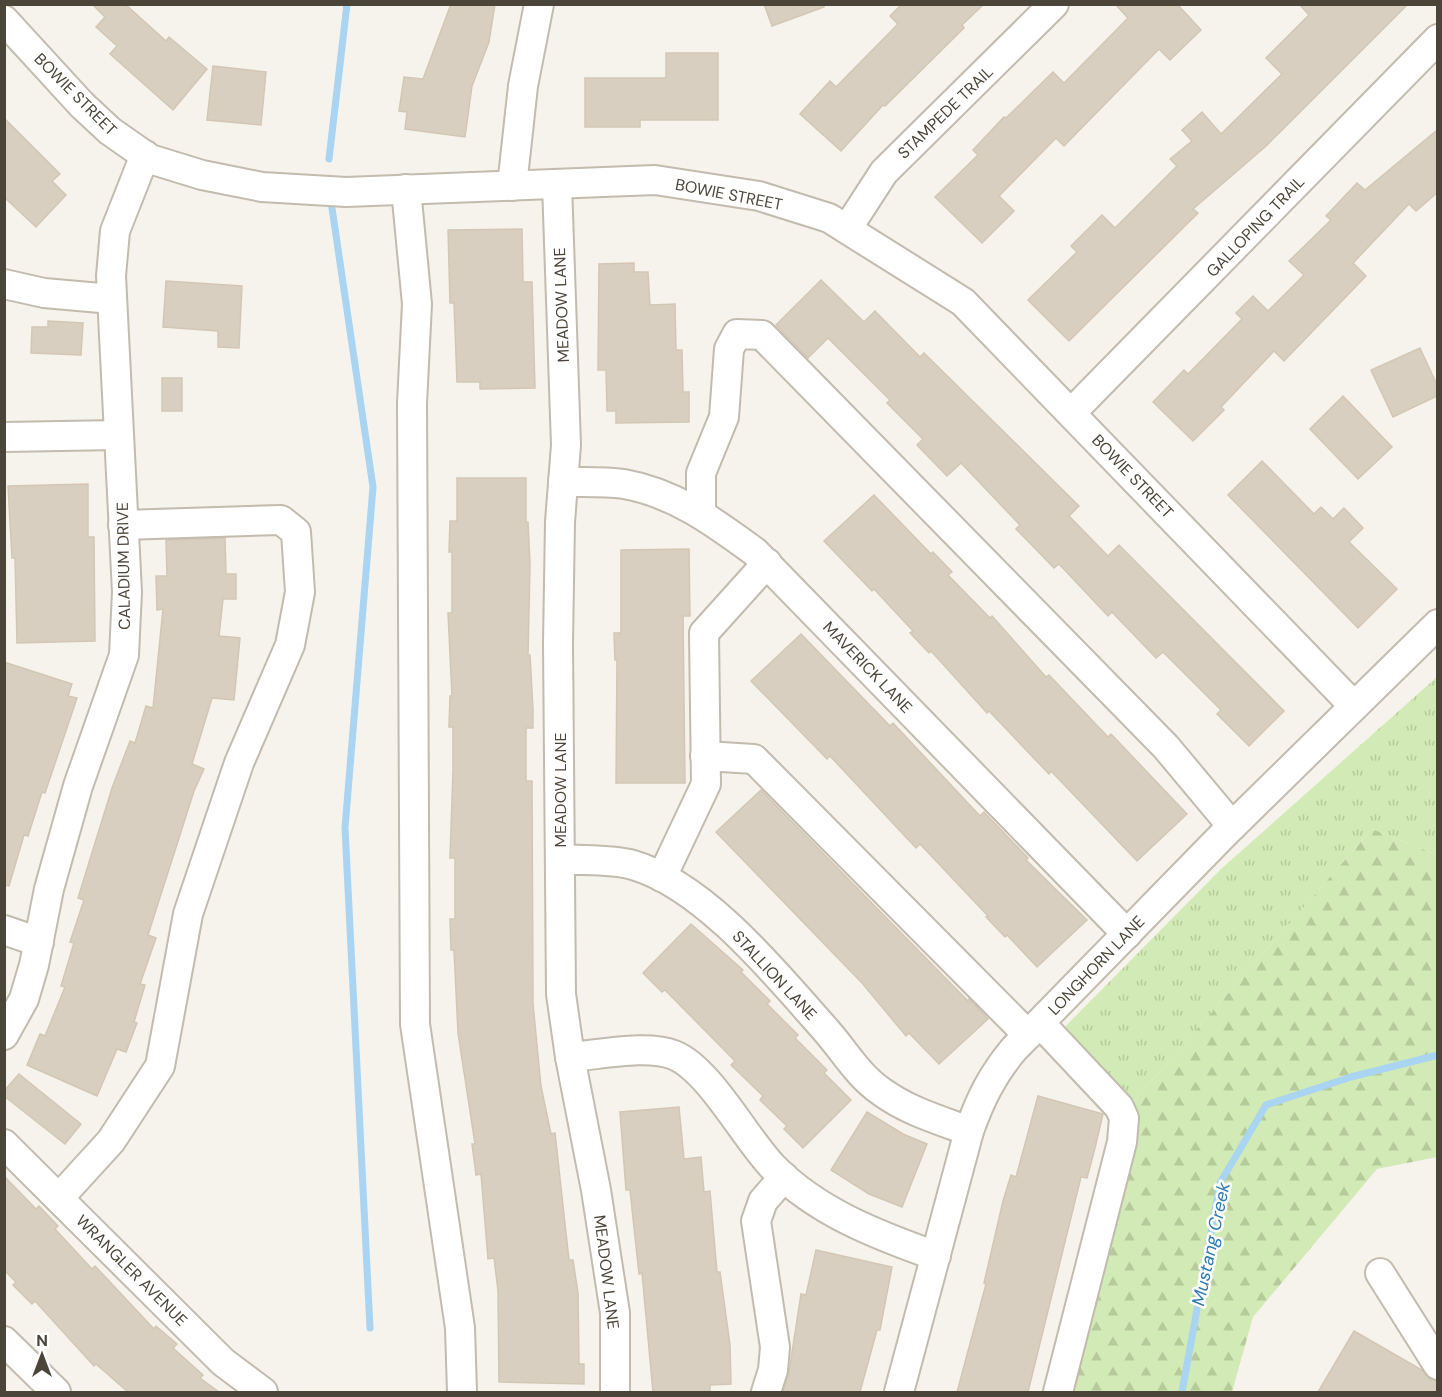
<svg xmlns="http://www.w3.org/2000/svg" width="1442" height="1397" font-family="'DM Sans',sans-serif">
<defs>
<pattern id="grass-tufts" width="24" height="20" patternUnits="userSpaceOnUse" patternTransform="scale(1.5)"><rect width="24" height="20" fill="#d2eab5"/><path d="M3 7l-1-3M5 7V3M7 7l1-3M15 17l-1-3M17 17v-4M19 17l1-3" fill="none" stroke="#b6ca9c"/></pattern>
<pattern id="forest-firs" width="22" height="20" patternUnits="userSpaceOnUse" patternTransform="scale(1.5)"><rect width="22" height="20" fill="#d2eab5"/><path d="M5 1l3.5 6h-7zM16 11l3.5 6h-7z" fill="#b6ca9c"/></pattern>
</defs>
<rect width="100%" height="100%" fill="#f6f3ec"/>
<polygon fill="url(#grass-tufts)" points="1437,677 1437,855 1372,829 1128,1108 1050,1042 1220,870"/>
<polygon fill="url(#forest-firs)" points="1372,829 1437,855 1437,1157 1377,1169 1253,1317 1232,1392 1060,1392 1128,1108"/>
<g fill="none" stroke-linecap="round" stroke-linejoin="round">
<g stroke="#a9d4f2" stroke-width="7">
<polyline points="329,159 347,4"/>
<polyline points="332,208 373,487 345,828 370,1328"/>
<polyline points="1182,1392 1220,1183 1266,1105 1351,1077 1438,1055"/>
</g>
</g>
<g fill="#d8cfc1" stroke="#d3c7b4" stroke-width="1.5">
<polygon points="92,4 125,4 166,41 169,37 207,69 173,110 110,54 117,46 96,27 105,17"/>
<polygon points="451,4 495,4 489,42 472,86 465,137 405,129 407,112 399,111 404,77 423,79"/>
<polygon points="764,4 824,4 824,7 772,26"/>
<polygon points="902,4 984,4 962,25 964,28 885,106 883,105 841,151 800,114 830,81 836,87 898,24 890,16"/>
<polygon points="1115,4 1177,4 1201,30 1170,60 1159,49 1064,146 1056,138 999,196 1014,211 982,243 935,197 978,155 973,150 1004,117 1006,118 1053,72 1064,83 1128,18"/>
<polygon points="1299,4 1408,4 1265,147 1193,209 1198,213 1069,341 1028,300 1077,252 1071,246 1102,215 1115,228 1177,166 1170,159 1192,141 1182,130 1202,112 1221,134 1282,74 1266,58 1309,15"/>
<polygon points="666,53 718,53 718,120 640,120 640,127 585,127 585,78 666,78"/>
<polygon points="213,66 266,72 261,125 207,120"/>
<polygon points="4,118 60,174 52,181 66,195 36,227 4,197"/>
<polygon points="1437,130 1437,193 1416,211 1409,204 1353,263 1366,276 1284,361 1274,351 1221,407 1224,410 1193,441 1153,402 1184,370 1188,374 1242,319 1236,313 1253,296 1268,311 1304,275 1289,261 1331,220 1326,216 1357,183 1365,190"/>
<polygon points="522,229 523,282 532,282 535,388 480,389 480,382 457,382 454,303 450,303 448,230"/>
<polygon points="634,263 634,272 648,272 650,305 675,304 676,350 682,350 683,392 689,392 689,422 616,423 616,411 607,411 606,370 598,370 599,264"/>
<polygon points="821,280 864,322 875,311 920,357 924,353 1079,506 1069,516 1108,556 1119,545 1284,711 1249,746 1217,714 1221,710 1163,652 1156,658 1112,612 1108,616 1059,564 1054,568 1016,529 1020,525 961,463 947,476 917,445 923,439 887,403 890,400 828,338 808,358 776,325"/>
<polygon points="166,281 242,286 239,348 218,347 218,331 163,327"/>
<polygon points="48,321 83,323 81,355 31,353 32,327 48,327"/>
<polygon points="1420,348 1437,385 1437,396 1393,417 1371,370"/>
<rect x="162" y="378" width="20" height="33"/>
<polygon points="1343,396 1392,447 1358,479 1310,429"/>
<polygon points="1262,461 1314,514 1321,507 1333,519 1344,508 1363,528 1349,542 1397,589 1358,628 1228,495"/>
<polygon points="457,478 526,478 526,522 528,522 530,564 528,655 530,655 533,709 533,728 526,728 526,781 532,781 533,1004 541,1086 551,1134 555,1133 569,1260 573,1260 578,1293 579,1364 584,1364 584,1384 499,1382 498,1291 494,1258 488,1259 481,1174 476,1175 472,1144 475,1144 458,1033 454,950 451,950 450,919 455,919 455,858 450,858 453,771 453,727 449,727 450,696 452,696 448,613 452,613 452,552 449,552 450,521 457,521"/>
<polygon points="88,484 88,537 94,537 95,641 17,643 15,558 12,558 8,486"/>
<polygon points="874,495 931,554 933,552 952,572 948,575 990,618 992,616 1046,677 1049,675 1108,737 1111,734 1187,814 1137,861 1051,771 1049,774 989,711 987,713 931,651 929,653 910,633 913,631 874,589 872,591 824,541"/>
<polygon points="225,538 226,574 236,574 236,599 223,599 219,636 240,638 234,700 212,698 192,764 204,769 194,791 148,935 156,938 140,984 145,985 134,1022 137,1023 126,1052 117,1049 97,1096 27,1065 40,1034 45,1036 65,987 61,986 74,943 70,942 84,900 78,898 112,788 130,741 135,743 146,706 153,708 163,609 157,610 156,576 167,576 166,540"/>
<polygon points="689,549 690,616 683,616 685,783 616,783 617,660 615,660 614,633 621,633 621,550"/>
<polygon points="801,634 890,726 893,723 980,816 984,812 1028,858 1026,860 1087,920 1037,967 1007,935 1005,937 986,917 988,916 920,844 916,848 830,756 827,759 751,681"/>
<polygon points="4,662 72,684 68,696 77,698 45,793 42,792 28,836 24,835 9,886 4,885"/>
<polygon points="761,790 968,1001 969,999 988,1019 939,1064 909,1033 906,1036 862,983 716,832"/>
<polygon points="691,924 743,970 741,972 770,1001 767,1004 798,1035 795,1038 827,1070 824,1073 851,1100 803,1148 784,1129 787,1126 760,1100 763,1096 731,1065 735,1061 665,990 662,992 643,973"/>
<polygon points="19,1074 81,1124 65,1144 4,1096 4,1091"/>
<polygon points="1038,1096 1103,1114 1094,1152 1087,1178 1081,1177 1028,1392 957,1392 986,1284 984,1283 1003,1201 1011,1175 1016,1177"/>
<polygon points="679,1107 684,1159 701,1157 704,1192 710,1191 717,1272 720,1272 730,1345 731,1384 710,1385 710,1392 653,1392 642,1273 639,1274 630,1190 626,1190 620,1112"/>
<polygon points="867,1112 903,1134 927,1144 902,1207 869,1194 831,1170"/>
<polygon points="4,1176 36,1209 39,1206 58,1226 55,1229 92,1269 95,1266 154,1329 156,1326 177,1344 173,1348 203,1375 200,1378 219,1392 128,1392 96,1364 94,1366 35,1301 32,1304 13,1285 16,1282 4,1270"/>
<polygon points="816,1250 892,1267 880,1330 877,1330 860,1392 783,1392 789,1372 801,1294 806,1295"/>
<polygon points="1354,1331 1422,1370 1430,1379 1437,1381 1437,1392 1318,1392"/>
</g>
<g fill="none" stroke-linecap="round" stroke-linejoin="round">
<defs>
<g id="minor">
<polyline points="4,20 82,105 110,131 150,159 202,175 262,187 346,192 655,180 759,196 829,218 963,302 1354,706"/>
<polyline points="557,184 566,445 560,522 558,643 561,994 570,1057 596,1190 615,1313 615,1392"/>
<polyline points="512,186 523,86 539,4"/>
<polyline points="406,189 417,304 412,403 415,1024 460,1328 462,1392"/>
<polyline points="847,229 884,172 1054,4"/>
<polyline points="4,284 44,293 112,299"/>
<polyline points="1072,412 1438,39"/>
<polyline points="4,437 118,435"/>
<path d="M563,482C583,482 604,481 624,484C675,493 714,522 755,552L1127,934"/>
<polyline points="701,513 701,473 724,417 729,349 737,334 762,335 1166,747 1232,826"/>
<polyline points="705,756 754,759 1028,1035"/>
<path d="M560,859C583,861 611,859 633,865C705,886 775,973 824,1028C844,1050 857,1075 882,1092C908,1111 939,1120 969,1131"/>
<polyline points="662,877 706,784 704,633 767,563"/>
<polyline points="4,930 39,942"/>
<polyline points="1040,1023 1119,1107 1124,1118 1122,1142 1058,1392"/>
<polyline points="4,1035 24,999 34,965 49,889 78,786 124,655 127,592 111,276 115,231 145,155"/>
<path d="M570,1057C599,1055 647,1044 674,1055C709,1069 745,1138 773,1167C817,1212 877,1235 936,1256"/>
<polyline points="4,1144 223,1362 263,1392"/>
<polyline points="59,1198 111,1141 160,1066 188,914 239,763 290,645 300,592 296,532 281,520 123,525"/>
<polyline points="1380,1273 1438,1365"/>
<polyline points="4,1341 56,1392"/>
<polyline points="766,1392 773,1370 775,1347 756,1221 763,1201 784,1177"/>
<path d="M899,1392L969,1131C980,1100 992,1075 1014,1049L1224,834L1438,624"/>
</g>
</defs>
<use href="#minor" stroke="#c2bbae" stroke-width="32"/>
<use href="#minor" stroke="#fff" stroke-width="28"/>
</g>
<g text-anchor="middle" stroke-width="5" stroke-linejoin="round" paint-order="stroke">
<g font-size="16" fill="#4b4439" stroke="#fff">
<text transform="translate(76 94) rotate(45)" y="6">BOWIE STREET</text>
<text transform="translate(945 112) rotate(-44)" y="6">STAMPEDE TRAIL</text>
<text transform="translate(729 194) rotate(11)" y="6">BOWIE STREET</text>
<text transform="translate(1255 226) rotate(-46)" y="6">GALLOPING TRAIL</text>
<text transform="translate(561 305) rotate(-92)" y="6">MEADOW LANE</text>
<text transform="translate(1133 476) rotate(46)" y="6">BOWIE STREET</text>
<text transform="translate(123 566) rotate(-91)" y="6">CALADIUM DRIVE</text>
<text transform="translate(868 667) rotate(46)" y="6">MAVERICK LANE</text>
<text transform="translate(560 790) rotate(-90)" y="6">MEADOW LANE</text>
<text transform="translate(1096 965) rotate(-46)" y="6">LONGHORN LANE</text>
<text transform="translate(775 975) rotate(47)" y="6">STALLION LANE</text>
<text transform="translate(132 1270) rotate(45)" y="6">WRANGLER AVENUE</text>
<text transform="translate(607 1272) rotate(83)" y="6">MEADOW LANE</text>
</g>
<g font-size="18" font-style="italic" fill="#2e7ab2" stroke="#fff">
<text transform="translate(1211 1244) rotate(-78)" y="6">Mustang Creek</text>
</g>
</g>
<rect width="1442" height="1397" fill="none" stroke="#4b4439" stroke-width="12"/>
<g transform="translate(42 1355)" stroke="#ffffff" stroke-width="4.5" paint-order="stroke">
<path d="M0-4.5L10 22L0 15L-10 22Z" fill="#4b4439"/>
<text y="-9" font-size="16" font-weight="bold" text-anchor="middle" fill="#4b4439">N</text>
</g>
</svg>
